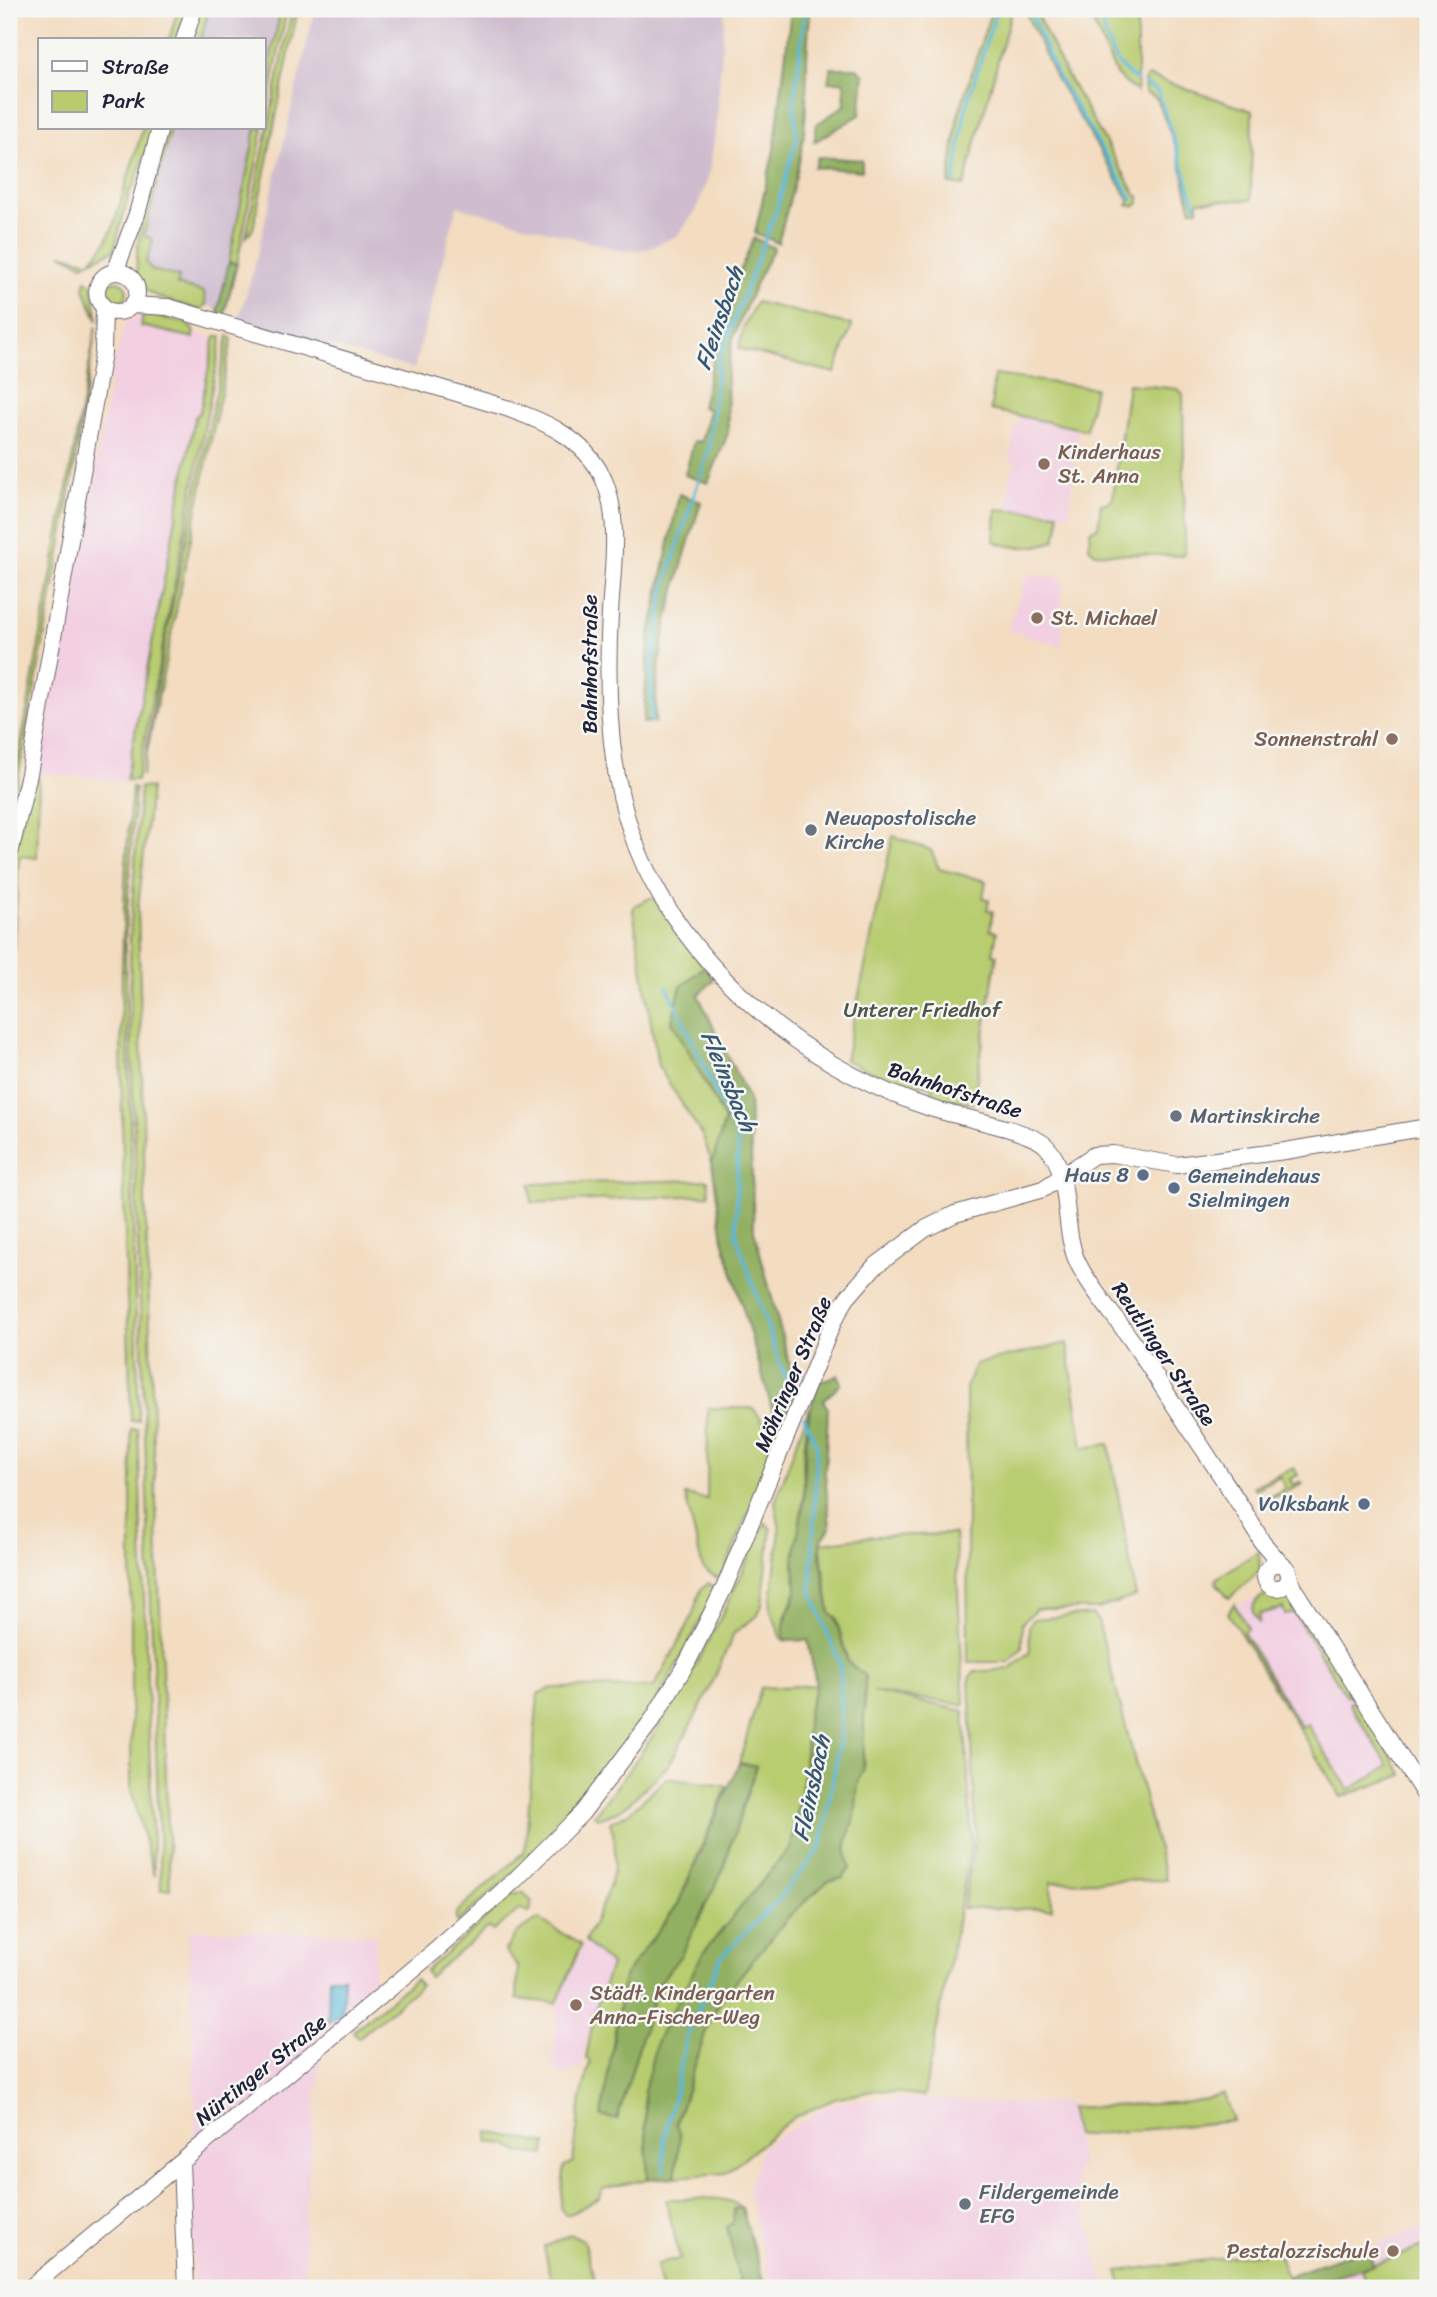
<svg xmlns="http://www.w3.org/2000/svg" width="1437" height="2297" font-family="Sriracha,sans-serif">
<rect width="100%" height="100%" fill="#f6f6f2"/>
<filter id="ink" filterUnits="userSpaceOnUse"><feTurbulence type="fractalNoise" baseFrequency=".0143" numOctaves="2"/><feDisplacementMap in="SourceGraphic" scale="14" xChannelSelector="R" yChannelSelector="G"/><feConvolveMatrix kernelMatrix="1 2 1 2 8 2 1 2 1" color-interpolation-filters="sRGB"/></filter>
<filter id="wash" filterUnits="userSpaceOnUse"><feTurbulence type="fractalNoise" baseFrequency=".00686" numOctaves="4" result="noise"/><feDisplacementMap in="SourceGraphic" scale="28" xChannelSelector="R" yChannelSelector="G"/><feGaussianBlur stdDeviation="1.57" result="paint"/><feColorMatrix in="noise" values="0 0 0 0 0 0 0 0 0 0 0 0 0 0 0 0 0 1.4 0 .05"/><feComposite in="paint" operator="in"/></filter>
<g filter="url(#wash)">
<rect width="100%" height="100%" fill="#f3dcc0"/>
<g fill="#f2cfe1">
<polygon points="135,317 145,317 218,340 136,782 38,773 112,374 125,324"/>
<polygon points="1020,417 1078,430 1069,514 1008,511 1011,469 1014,469 1015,461 1009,460 1015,426 1018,426"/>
<polygon points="1028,574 1062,578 1062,646 1007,630"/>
<polygon points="1264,1595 1288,1600 1313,1632 1402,1774 1341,1794 1232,1617 1229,1608"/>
<polygon points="188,1930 376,1934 373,1993 323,2034 306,2202 303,2288 194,2288 192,2213 196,2107"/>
<polygon points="585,1942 610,1965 593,2012 581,2067 566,2073 552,2071 557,2003"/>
<polygon points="927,2099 999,2103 1067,2102 1082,2166 1074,2172 1106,2288 771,2288 748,2189 762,2147 828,2106 853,2100"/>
<polygon points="1428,2225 1428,2288 1122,2288 1118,2271 1278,2252 1288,2277"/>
</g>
<g fill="#cfbdcf">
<polygon points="204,9 281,9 264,89 264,40 195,40"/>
<polygon points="315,9 725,9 716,128 708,179 695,212 678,235 648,249 622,251 457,206 414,369 238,321 254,268"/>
<polygon points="173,128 256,128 218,310 207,305 204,309 145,278 145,238"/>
</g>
<g fill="#b8cc6f" stroke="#6d7755" stroke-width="2">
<polygon points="178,9 187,9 178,40 169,40"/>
<polygon points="198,9 209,9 201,40 190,40"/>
<polygon points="281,9 287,9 264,123 264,89"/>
<polygon points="292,9 298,9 253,229 246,237"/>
<polygon points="992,9 1012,9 964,186 949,184 958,116"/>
<polygon points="1024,9 1034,9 1066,74 1136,195 1139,196 1139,203 1135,206 1127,205 1130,201 1056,78"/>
<polygon points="1087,9 1137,9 1137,92 1117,76"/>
<polygon points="1148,76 1252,111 1251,200 1198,201 1198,209 1191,209 1179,156 1157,99 1145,92 1144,81"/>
<polygon points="143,128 154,128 134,186 130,190 114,250 83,265 61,254 90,262 105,244 113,227"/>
<path d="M166,128H171L144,235L153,240L146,263L152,270L179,277L177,285L204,292L206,305L199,310C182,304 150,299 140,283C126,259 159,157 166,128Z"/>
<polygon points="256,128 263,128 237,264 229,262"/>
<polygon points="86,280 92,284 98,321 84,289"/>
<circle cx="116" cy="292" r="11"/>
<polygon points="756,302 852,325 835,373 739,349 743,328"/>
<polygon points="143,314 186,323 193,330 194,338 141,326"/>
<polygon points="96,327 64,531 9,828 9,811"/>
<polygon points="215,336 222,336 137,780 126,780 195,417 200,412"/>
<polygon points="228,336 232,339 142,776 165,641"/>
<polygon points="994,375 1095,388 1086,430 991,410"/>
<polygon points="1128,384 1178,389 1183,394 1185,551 1181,556 1095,553 1089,547 1090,531 1098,527 1101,504 1109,502 1113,497"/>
<path d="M996,509L1058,513L1059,527L1054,541C1035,548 1013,550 994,541Z"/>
<polygon points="32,779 39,779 37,858 19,856 13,956 9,955 9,869"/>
<path d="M132,787L135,789L125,946L139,1420L131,1421C125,1210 112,997 132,787Z"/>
<polygon points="140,787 151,788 138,908 145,1196 170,1889 161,1890 131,1042 130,941"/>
<polygon points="893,836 931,850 939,869 986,881 983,898 989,900 987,910 993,911 990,930 997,932 993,954 997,955 973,1103 932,1097 933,1087 905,1082 903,1086 845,1060"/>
<polygon points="650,898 656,900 704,967 681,987 672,1021 725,1120 712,1163 703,1137 658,1066 633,911 634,906"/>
<polygon points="708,1180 709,1195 532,1203 530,1184"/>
<polygon points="1067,1343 1083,1448 1109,1444 1136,1596 1098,1609 1036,1609 1022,1623 1022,1648 1009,1662 968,1662 966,1388 975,1364"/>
<polygon points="708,1408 753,1408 777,1441 723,1575 718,1578 703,1569 685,1495 707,1499"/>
<polygon points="809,1408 803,1457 804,1494 794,1565 796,1591 785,1618 786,1641 782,1639 770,1608 780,1530 775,1502"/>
<polygon points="131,1429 138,1429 154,1876 131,1789"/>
<polygon points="1294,1468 1298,1475 1290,1479 1293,1485 1301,1481 1303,1484 1261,1503 1285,1488 1280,1477 1255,1489 1253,1486"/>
<path d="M765,1522L771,1529L762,1605L758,1615L734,1633L706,1697L669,1765L627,1805L615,1813L597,1818L594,1815C671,1722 717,1631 765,1522Z"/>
<polygon points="955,1534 964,1705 873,1692 964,1711 972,1843 924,2096 877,2090 835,2099 794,2117 726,2173 675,2177 680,2137 676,2125 710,2018 726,1993 790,1915 828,1881 843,1878 850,1868 845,1856 848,1831 855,1813 855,1784 863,1771 865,1676 848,1662 836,1617 830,1613 820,1543 874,1536"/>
<polygon points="1259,1551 1260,1571 1229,1598 1216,1583 1217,1578"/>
<path d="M709,1583L716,1590C678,1667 636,1743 579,1807C542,1849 500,1885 458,1922L456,1920V1913L525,1851L538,1694L552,1688L654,1687L691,1619L701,1589Z"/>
<path d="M1276,1593C1312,1614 1332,1660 1354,1694L1347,1697L1294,1613L1285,1615L1283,1608L1260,1614L1259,1622L1253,1612C1252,1598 1265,1594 1276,1593Z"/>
<polygon points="1234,1604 1248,1628 1243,1632 1301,1727 1307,1724 1349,1790 1389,1766 1349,1703 1356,1699 1403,1775 1341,1797 1228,1613"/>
<polygon points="1092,1614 1098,1621 1166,1880 1051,1882 1052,1909 963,1908 976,1837 969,1678 974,1672 1009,1669 1030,1652 1029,1627 1034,1619"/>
<path d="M816,1685L808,1711L803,1782L791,1846L771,1872L644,2091L648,2179L602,2189L599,2198L570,2214H564L561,2207L564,2166L573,2162L581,2099L590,2061L586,2059L594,2013L611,1965L585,1941C604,1900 625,1868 610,1822L627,1814L667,1778L727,1786L678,1904L624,1977L617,2119L657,1986L681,1955L723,1869L756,1767L739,1763L761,1688Z"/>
<polygon points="523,1892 532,1902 530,1912 520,1909 493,1931 489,1927 429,1977 425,1971 513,1895"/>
<polygon points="539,1919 581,1945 557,2003 517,1999 518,1967 505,1950 518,1932"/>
<polygon points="415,1979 421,1985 358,2038 353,2031"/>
<polygon points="1224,2094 1233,2121 1076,2136 1069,2108 1194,2102"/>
<polygon points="489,2132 546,2144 545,2155 519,2152 507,2144 488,2142"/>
<path d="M666,2199C689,2200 724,2193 742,2208L734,2209V2223L727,2227L741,2288H661L656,2265L680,2259Z"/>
<polygon points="571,2234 583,2240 597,2288 553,2288 544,2247"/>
<polygon points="1428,2245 1428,2288 1426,2284 1415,2288 1367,2288 1361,2269"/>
<polygon points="1277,2251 1291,2288 1255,2288 1252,2277 1249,2279 1249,2288 1123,2288 1118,2271"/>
</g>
<g fill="#92b062" stroke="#5a694e" stroke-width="2">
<path d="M791,9H811C805,46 808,84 805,122C802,163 788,204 778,243L755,233L775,145Z"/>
<polygon points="831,68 857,68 864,75 860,115 814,142 817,124 845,105 844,82 828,82"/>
<polygon points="818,157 862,160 862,171 814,167"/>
<polygon points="754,238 774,248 757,280 733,338 727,375 728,433 708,483 685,475 694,441 701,442 709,410 702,407 727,300"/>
<polygon points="229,262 237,264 224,316 219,314 218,310"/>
<path d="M679,494L701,502C679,574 655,645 655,722L643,723L649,639Z"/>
<polygon points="704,967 714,980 698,995 749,1100 754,1230 796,1389 787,1414 774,1416 723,1239 712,1163 725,1120 672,1021 681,987"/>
<path d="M838,1375L841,1384L823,1401L828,1408L825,1473L830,1528L820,1543V1556L830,1613L835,1617L848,1662L865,1676L863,1771C854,1786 859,1798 855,1814C850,1834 842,1848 850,1868L843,1878L828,1881L790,1915L726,1993L710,2018L676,2124L680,2137L675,2177L648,2179L644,2091L657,2040L703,1953L791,1846L803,1782L808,1711L816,1685L808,1640L786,1641C777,1623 795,1607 796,1590C797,1581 794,1572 794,1563C795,1539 803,1516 804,1493C806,1450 803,1424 819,1382Z"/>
<polygon points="739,1763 756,1766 723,1870 681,1955 657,1986 617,2120 601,2116 624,1977 678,1904"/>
<polygon points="742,2208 765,2288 741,2288 727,2227 733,2223 734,2209"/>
<polygon points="1369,2246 1373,2265 1323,2279 1317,2288 1291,2288 1287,2278 1293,2274"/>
</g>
<polygon fill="#5ab7d8" stroke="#3e6c8a" stroke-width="2" points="329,1977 344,1977 342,2012 328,2023"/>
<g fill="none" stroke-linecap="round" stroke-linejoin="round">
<g stroke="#5ab7d8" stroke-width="3.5">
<polyline points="1029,9 1058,77 1132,199"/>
<path d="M1098,9C1106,36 1110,65 1137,80"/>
<polyline points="1145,84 1156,90 1160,97 1195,205"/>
<polyline points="954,182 966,107 997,9"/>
<polyline points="652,722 651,674 665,585 709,449 718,362 776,211 797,139 794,103 805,9"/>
<polyline points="667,986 738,1139 736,1234 781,1367 794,1395"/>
<polyline points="664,2171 664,2141 687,2036 721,1957 778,1900 821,1847 841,1734 840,1665 811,1590 817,1446 804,1417"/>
</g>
</g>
</g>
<g filter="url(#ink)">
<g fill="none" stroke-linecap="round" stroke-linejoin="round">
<defs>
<g id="secondary">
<polyline points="184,40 194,9"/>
<polyline points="115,272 137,214 160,128"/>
<circle cx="117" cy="292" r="20"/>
<path d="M132,305L168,307L497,405C540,419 584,436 604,480C621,520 612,572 610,614C605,711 609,810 661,897C722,997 822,1073 933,1109C959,1117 1030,1130 1046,1146C1074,1174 1060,1232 1080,1267C1094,1293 1115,1316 1132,1341C1157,1378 1181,1416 1206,1453C1225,1483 1246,1511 1262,1542L1281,1564"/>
<polyline points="9,857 29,774 103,353 104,307"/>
<circle cx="1277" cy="1576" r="12"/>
<polyline points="1289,1576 1294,1589 1428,1800"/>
<polyline points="181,2163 186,2288"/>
<polyline points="30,2288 435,1951 515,1880 582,1813 653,1719 688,1661 725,1586 834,1320 847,1298 874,1267 925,1229 955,1214 1043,1189 1094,1155 1113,1154 1177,1165 1285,1151 1428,1127"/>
</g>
</defs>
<use href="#secondary" stroke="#6b636a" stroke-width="18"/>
<use href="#secondary" stroke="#fff" stroke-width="16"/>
</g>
</g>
<g fill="#8d6e63" stroke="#f6f6f2" stroke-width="2.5">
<circle cx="1044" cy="464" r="7"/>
<circle cx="1037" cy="618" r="7"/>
<circle cx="1392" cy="739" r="7"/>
<circle cx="576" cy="2005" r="7"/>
<circle cx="1393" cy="2251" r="7"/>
</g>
<g fill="#6b7280" stroke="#f6f6f2" stroke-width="2.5">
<circle cx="811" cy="830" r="7"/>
<circle cx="1176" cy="1116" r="7"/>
<circle cx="965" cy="2204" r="7"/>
</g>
<g fill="#5c6f8a" stroke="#f6f6f2" stroke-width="2.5">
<circle cx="1143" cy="1175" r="7"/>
<circle cx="1174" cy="1188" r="7"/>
<circle cx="1364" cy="1504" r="7"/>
</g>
<g text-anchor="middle" stroke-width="5" stroke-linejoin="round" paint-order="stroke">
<g font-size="21" fill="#785e54" stroke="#f6f6f2" text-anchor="start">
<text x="1058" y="459">Kinderhaus<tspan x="1058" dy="24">St. Anna</tspan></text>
<text x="1051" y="625">St. Michael</text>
<text x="1378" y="746" text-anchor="end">Sonnenstrahl</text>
<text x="590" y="2000">Städt. Kindergarten<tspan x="590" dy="24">Anna-Fischer-Weg</tspan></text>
<text x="1379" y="2258" text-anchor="end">Pestalozzischule</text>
</g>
<g font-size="21" fill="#22223b" stroke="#f6f6f2">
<text transform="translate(590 664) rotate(-90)" y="7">Bahnhofstraße</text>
<text transform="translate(955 1090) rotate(18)" y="7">Bahnhofstraße</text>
<text transform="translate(1164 1354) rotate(56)" y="7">Reutlinger Straße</text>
<text transform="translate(793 1374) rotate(-67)" y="7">Möhringer Straße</text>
<text transform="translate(261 2070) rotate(-39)" y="7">Nürtinger Straße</text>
</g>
<g font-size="21" fill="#5b616d" stroke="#f6f6f2" text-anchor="start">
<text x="825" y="825">Neuapostolische<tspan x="825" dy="24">Kirche</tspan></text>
<text x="1190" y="1123">Martinskirche</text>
<text x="979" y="2199">Fildergemeinde<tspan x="979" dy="24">EFG</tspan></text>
</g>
<g font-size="21" fill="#4f554b" stroke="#f6f6f2">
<text x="922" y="1017">Unterer Friedhof</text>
</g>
<g font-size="21" fill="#4e5e75" stroke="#f6f6f2" text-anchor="end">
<text x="1129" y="1182">Haus 8</text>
<text x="1188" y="1183" text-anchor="start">Gemeindehaus<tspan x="1188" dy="24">Sielmingen</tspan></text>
<text x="1350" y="1511">Volksbank</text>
</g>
<g font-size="23" font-style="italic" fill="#365672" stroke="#f6f6f2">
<text transform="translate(719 318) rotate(-71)" y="8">Fleinsbach</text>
<text transform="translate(729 1081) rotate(67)" y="8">Fleinsbach</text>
<text transform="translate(811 1788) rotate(-78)" y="8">Fleinsbach</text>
</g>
</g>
<rect width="1437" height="2297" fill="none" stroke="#f6f6f2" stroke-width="35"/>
<rect x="38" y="38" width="228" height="91" fill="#f6f6f2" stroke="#a1a1a9" stroke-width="2"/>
<rect x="52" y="61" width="35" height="10" fill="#ffffff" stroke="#a1a1a9" stroke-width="2"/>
<text x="102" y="74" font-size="21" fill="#22223b">Straße</text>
<rect x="52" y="91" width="35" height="21" fill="#b8cc6f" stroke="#a1a1a9" stroke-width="2"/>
<text x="102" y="108" font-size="21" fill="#22223b">Park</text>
</svg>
